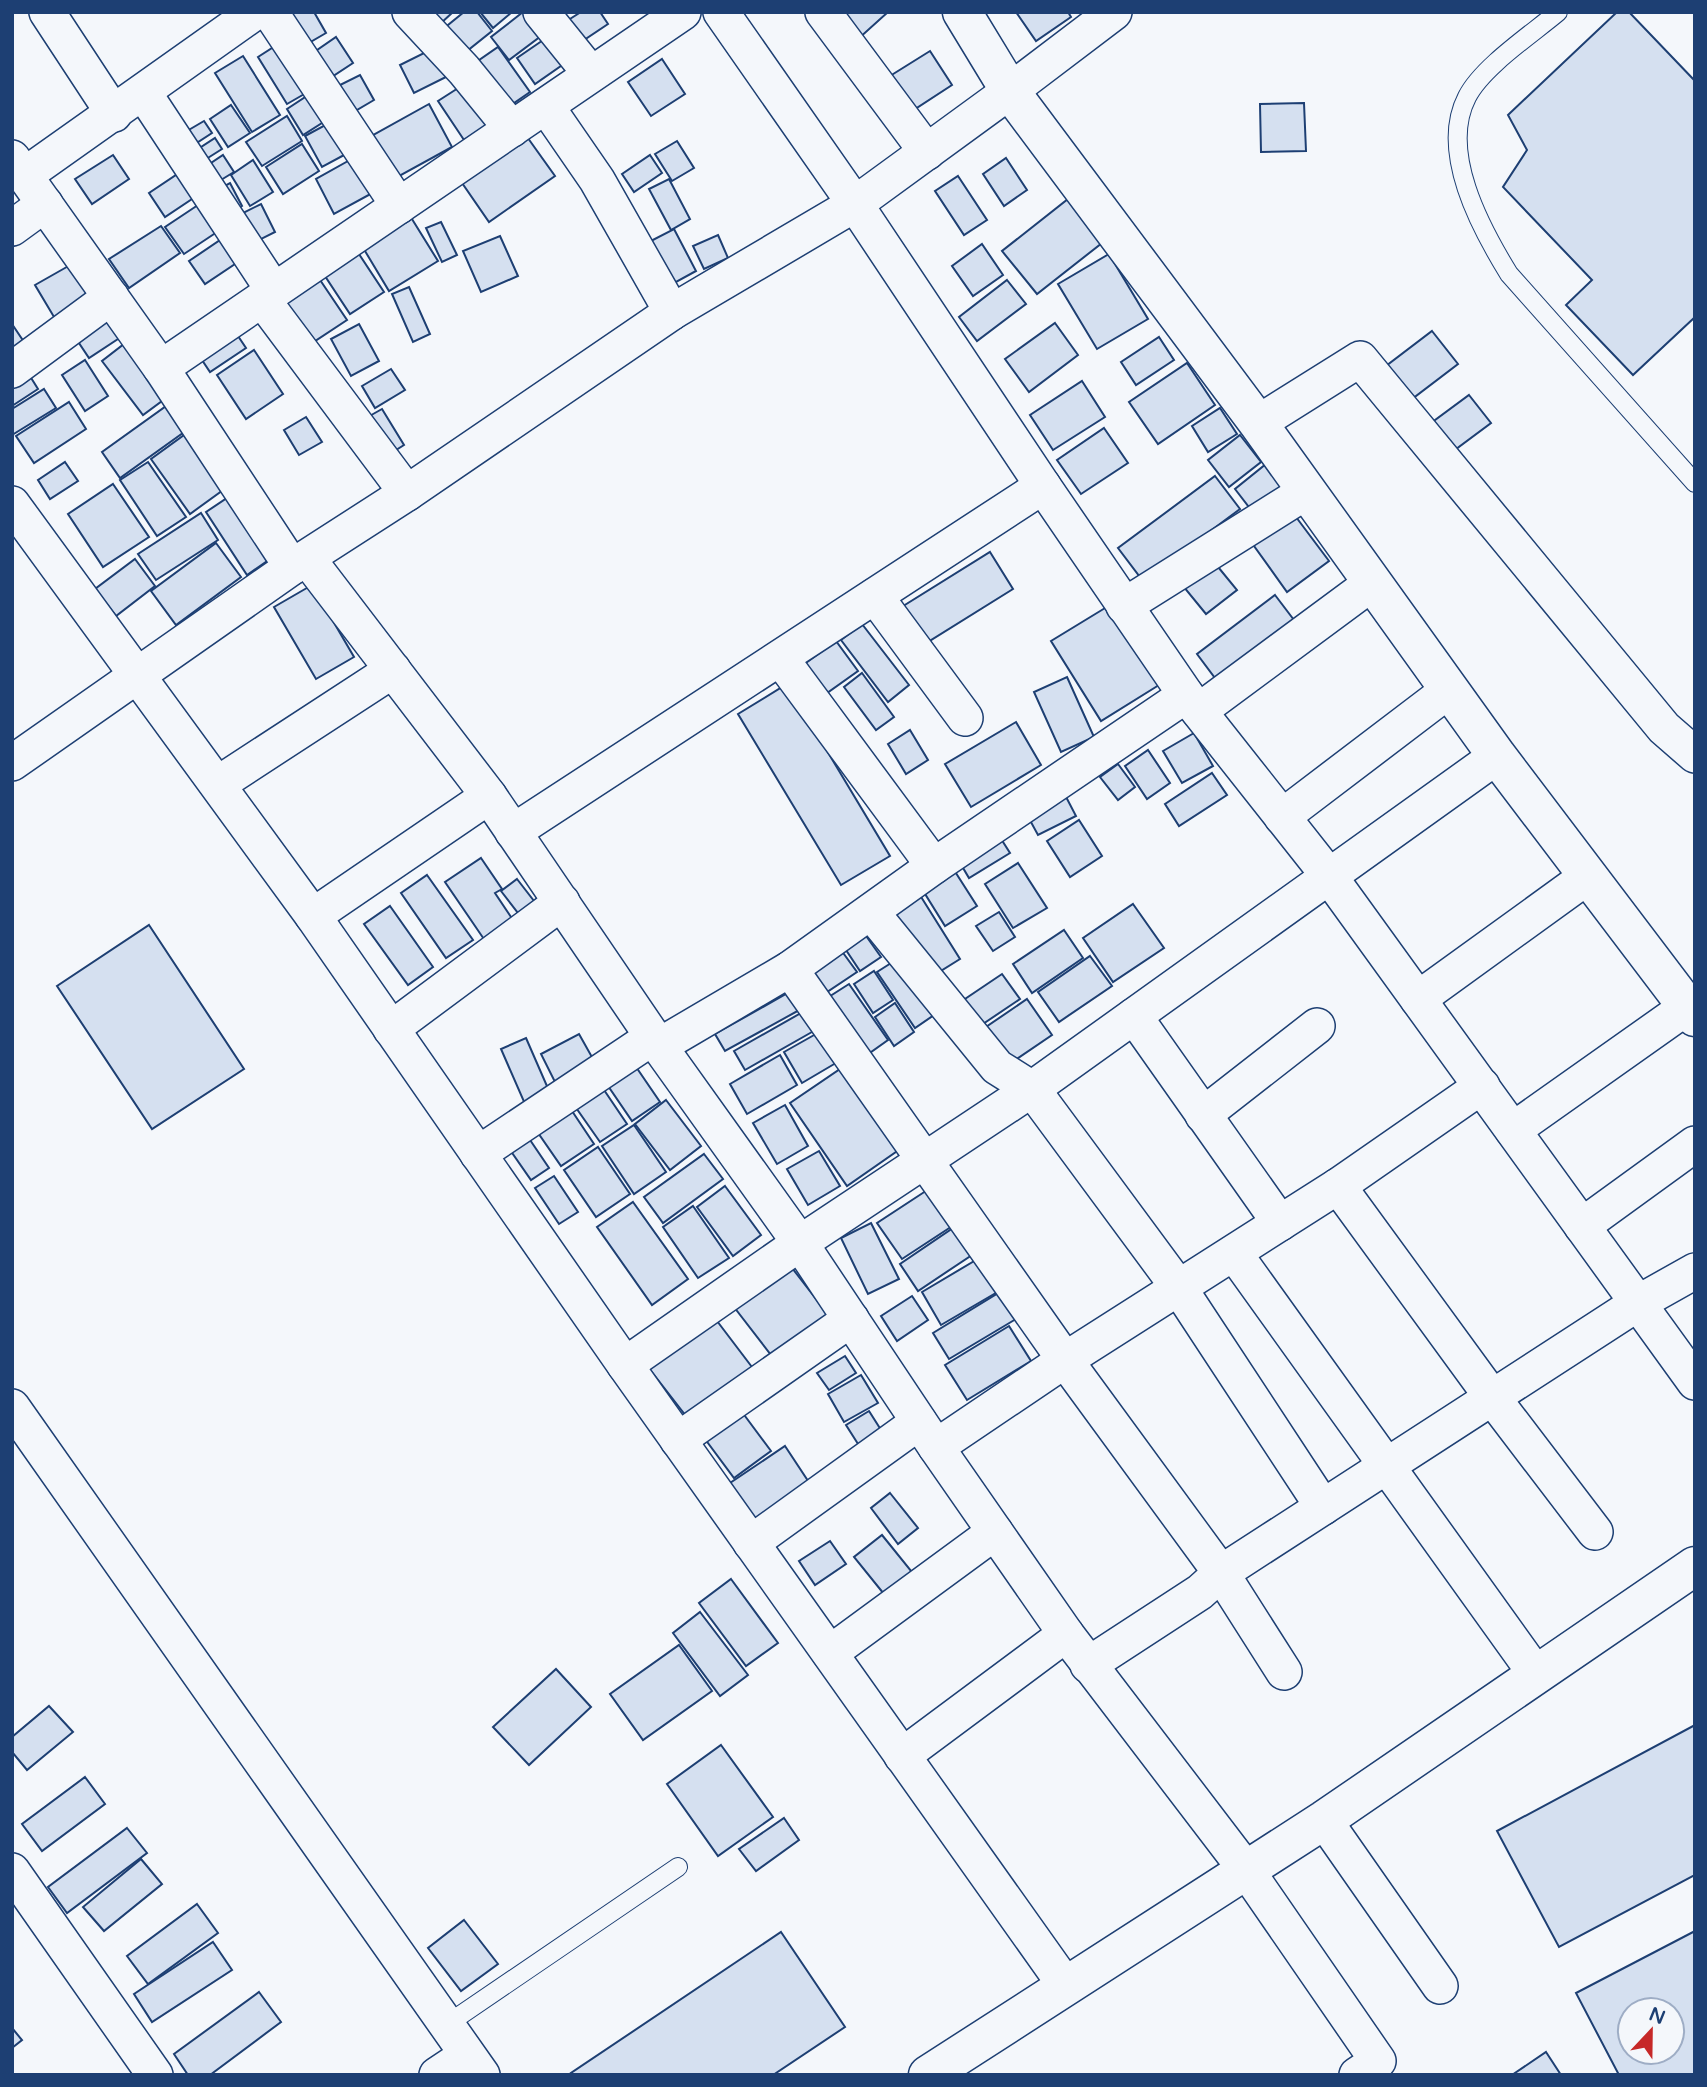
<svg xmlns="http://www.w3.org/2000/svg" width="1707" height="2087" font-family="'Varela Round',sans-serif">
<rect width="100%" height="100%" fill="#f4f7fb"/>
<g fill="#d5e0f0" stroke="#1d3f73" stroke-width="2" fill-rule="evenodd">
<polygon points="282,12 314,12 326,33 300,48"/>
<polygon points="429,12 453,12 440,24"/>
<polygon points="464,12 477,12 492,31 457,59 437,34"/>
<polygon points="480,12 512,12 493,28"/>
<polygon points="523,12 530,12 545,33 509,60 491,37"/>
<polygon points="581,12 600,12 608,24 575,46 562,24"/>
<polygon points="841,12 888,12 857,40"/>
<polygon points="1016,12 1068,12 1071,17 1036,41"/>
<polygon points="1617,12 1629,12 1695,81 1695,317 1633,375 1566,305 1592,280 1503,187 1527,150 1508,115"/>
<polygon points="549,36 568,61 535,84 517,58"/>
<polygon points="336,37 353,63 324,82 307,57"/>
<polygon points="283,41 313,89 287,104 258,57"/>
<polygon points="498,47 530,92 504,110 472,65"/>
<polygon points="432,49 446,77 414,93 400,65"/>
<polygon points="930,51 952,85 912,111 890,76"/>
<polygon points="243,56 280,115 252,132 215,73"/>
<polygon points="662,59 685,94 651,116 628,82"/>
<polygon points="360,75 374,100 350,114 336,87"/>
<polygon points="466,83 493,122 464,140 438,101"/>
<polygon points="316,90 333,116 303,135 287,109"/>
<polygon points="1304,103 1306,151 1261,152 1260,104"/>
<polygon points="429,104 452,147 392,180 368,138"/>
<polygon points="231,105 250,133 228,147 210,119"/>
<polygon points="287,116 302,141 262,166 246,142"/>
<polygon points="204,121 212,133 195,144 187,131"/>
<polygon points="329,123 346,154 322,167 305,136"/>
<polygon points="525,134 555,176 489,222 460,180"/>
<polygon points="215,138 222,149 203,161 195,151"/>
<polygon points="677,141 694,168 672,181 655,154"/>
<polygon points="302,144 319,171 283,194 266,167"/>
<polygon points="113,155 129,179 92,204 75,179"/>
<polygon points="223,155 234,172 216,183 205,167"/>
<polygon points="650,155 662,173 634,192 622,174"/>
<polygon points="357,156 376,191 334,214 316,179"/>
<polygon points="1006,158 1027,190 1004,206 983,174"/>
<polygon points="253,160 273,192 250,206 231,175"/>
<polygon points="179,173 195,197 165,217 149,193"/>
<polygon points="958,176 987,220 964,235 935,191"/>
<polygon points="669,179 690,219 671,230 649,189"/>
<polygon points="230,183 242,206 232,212 219,189"/>
<polygon points="207,199 226,226 184,254 165,227"/>
<polygon points="1068,199 1102,243 1037,294 1002,251"/>
<polygon points="261,204 275,232 251,244 237,216"/>
<polygon points="407,211 438,261 389,291 359,241"/>
<polygon points="441,222 457,255 442,262 426,228"/>
<polygon points="161,226 180,253 129,288 109,259"/>
<polygon points="674,229 696,271 667,287 645,244"/>
<polygon points="229,234 244,258 205,284 189,261"/>
<polygon points="718,235 728,258 704,269 693,246"/>
<polygon points="500,236 518,276 481,292 463,251"/>
<polygon points="982,244 1003,275 973,296 952,266"/>
<polygon points="355,248 384,292 350,314 321,270"/>
<polygon points="1109,254 1148,319 1097,349 1058,284"/>
<polygon points="72,264 93,302 57,322 35,285"/>
<polygon points="312,268 347,320 309,345 274,292"/>
<polygon points="1007,280 1026,304 977,341 959,317"/>
<polygon points="409,287 430,334 413,342 392,294"/>
<polygon points="106,313 121,337 89,358 73,334"/>
<polygon points="1055,323 1078,355 1029,392 1005,359"/>
<polygon points="12,324 24,342 12,350"/>
<polygon points="359,324 379,361 351,376 331,339"/>
<polygon points="1432,331 1458,364 1412,399 1386,366"/>
<polygon points="236,333 246,348 210,372 200,357"/>
<polygon points="1159,337 1174,360 1136,385 1121,362"/>
<polygon points="124,344 166,398 143,415 102,361"/>
<polygon points="254,350 283,394 246,419 217,375"/>
<polygon points="85,360 108,396 85,411 62,375"/>
<polygon points="1187,363 1215,405 1158,444 1129,402"/>
<polygon points="391,369 405,390 375,408 362,386"/>
<polygon points="28,373 38,389 12,406 12,383"/>
<polygon points="1082,381 1105,417 1053,450 1030,415"/>
<polygon points="44,389 56,408 12,435 12,409"/>
<polygon points="1469,395 1491,423 1448,455 1427,426"/>
<polygon points="69,402 86,429 34,463 16,436"/>
<polygon points="169,404 187,430 120,478 102,452"/>
<polygon points="1220,408 1237,434 1208,452 1192,426"/>
<polygon points="382,409 404,445 388,455 366,418"/>
<polygon points="306,417 322,442 299,455 284,430"/>
<polygon points="1104,428 1128,463 1081,494 1057,460"/>
<polygon points="191,430 230,485 190,514 151,459"/>
<polygon points="1240,435 1261,462 1229,487 1208,460"/>
<polygon points="65,462 78,481 50,499 38,480"/>
<polygon points="148,462 186,517 157,536 120,480"/>
<polygon points="1266,464 1287,490 1255,515 1235,489"/>
<polygon points="1215,476 1240,509 1143,581 1118,548"/>
<polygon points="113,484 149,537 103,567 68,514"/>
<polygon points="230,496 270,559 247,575 206,512"/>
<polygon points="1290,509 1329,561 1287,592 1249,539"/>
<polygon points="201,513 218,540 156,580 138,554"/>
<polygon points="216,543 241,577 176,625 151,591"/>
<polygon points="990,552 1013,589 923,645 900,608"/>
<polygon points="135,559 155,586 116,616 95,589"/>
<polygon points="1214,562 1237,590 1206,614 1183,586"/>
<polygon points="312,585 354,657 316,679 274,607"/>
<polygon points="1275,595 1297,624 1218,682 1197,654"/>
<polygon points="1110,605 1159,685 1101,721 1051,641"/>
<polygon points="862,624 909,685 888,702 841,640"/>
<polygon points="836,641 858,671 820,698 799,668"/>
<polygon points="862,673 894,717 876,730 844,687"/>
<polygon points="1067,677 1094,737 1061,752 1034,692"/>
<polygon points="787,684 890,856 841,885 738,714"/>
<polygon points="1016,722 1041,765 971,807 945,764"/>
<polygon points="910,730 928,760 906,774 888,744"/>
<polygon points="1194,733 1213,766 1182,783 1163,751"/>
<polygon points="1148,750 1170,783 1147,799 1125,766"/>
<polygon points="1118,764 1135,787 1118,800 1100,777"/>
<polygon points="1212,773 1227,795 1179,826 1165,804"/>
<polygon points="1064,793 1076,816 1038,835 1026,813"/>
<polygon points="1079,820 1102,856 1070,877 1047,841"/>
<polygon points="996,831 1010,853 969,878 956,856"/>
<polygon points="481,858 502,889 495,893 519,929 490,948 445,882"/>
<polygon points="1018,863 1047,908 1013,928 985,884"/>
<polygon points="954,870 977,906 945,926 922,889"/>
<polygon points="427,875 473,940 446,958 401,893"/>
<polygon points="517,879 541,910 525,922 501,891"/>
<polygon points="918,892 960,959 931,977 890,911"/>
<polygon points="1133,904 1164,948 1113,982 1083,938"/>
<polygon points="390,906 433,967 408,985 364,924"/>
<polygon points="999,912 1015,937 993,951 976,926"/>
<polygon points="149,925 244,1069 152,1129 57,986"/>
<polygon points="1064,930 1083,958 1032,993 1013,964"/>
<polygon points="864,933 881,957 860,971 844,947"/>
<polygon points="841,950 857,972 824,994 809,971"/>
<polygon points="1090,956 1112,986 1059,1022 1038,992"/>
<polygon points="899,958 937,1013 915,1028 877,972"/>
<polygon points="874,971 893,1000 873,1013 854,984"/>
<polygon points="1002,974 1020,999 977,1028 959,1003"/>
<polygon points="849,984 888,1040 864,1057 824,1000"/>
<polygon points="793,990 803,1008 725,1051 715,1034"/>
<polygon points="1027,999 1052,1035 1008,1065 983,1029"/>
<polygon points="895,1003 914,1032 894,1046 875,1017"/>
<polygon points="808,1009 819,1028 745,1070 734,1051"/>
<polygon points="823,1030 841,1060 802,1083 784,1052"/>
<polygon points="579,1034 597,1066 557,1086 541,1054"/>
<polygon points="526,1038 550,1093 525,1104 501,1049"/>
<polygon points="780,1055 797,1085 747,1114 730,1084"/>
<polygon points="632,1061 660,1102 632,1121 604,1080"/>
<polygon points="846,1065 903,1147 847,1186 790,1103"/>
<polygon points="600,1084 627,1124 600,1142 572,1102"/>
<polygon points="666,1100 701,1146 670,1170 635,1124"/>
<polygon points="568,1105 594,1144 561,1166 534,1127"/>
<polygon points="785,1105 808,1146 777,1164 753,1123"/>
<polygon points="634,1125 666,1172 634,1194 602,1146"/>
<polygon points="526,1134 549,1168 531,1180 508,1147"/>
<polygon points="598,1147 630,1194 596,1217 564,1170"/>
<polygon points="819,1151 840,1186 808,1205 787,1169"/>
<polygon points="704,1154 723,1179 663,1223 644,1197"/>
<polygon points="554,1176 578,1212 559,1224 535,1188"/>
<polygon points="938,1183 963,1219 902,1259 877,1223"/>
<polygon points="725,1186 761,1235 733,1256 697,1207"/>
<polygon points="633,1202 688,1279 652,1305 597,1227"/>
<polygon points="693,1206 729,1258 698,1278 663,1227"/>
<polygon points="871,1223 899,1279 868,1294 841,1238"/>
<polygon points="959,1224 978,1251 918,1291 900,1264"/>
<polygon points="986,1254 1006,1287 941,1325 922,1292"/>
<polygon points="789,1264 833,1321 778,1364 734,1307"/>
<polygon points="1000,1292 1016,1319 949,1359 933,1333"/>
<polygon points="912,1296 928,1320 897,1341 881,1316"/>
<polygon points="714,1317 758,1375 693,1425 648,1367"/>
<polygon points="1009,1326 1031,1361 967,1400 945,1365"/>
<polygon points="845,1356 856,1373 829,1390 817,1373"/>
<polygon points="861,1375 878,1403 844,1422 828,1394"/>
<polygon points="869,1411 888,1441 865,1455 846,1425"/>
<polygon points="742,1412 771,1451 734,1478 705,1439"/>
<polygon points="785,1446 816,1493 761,1530 730,1483"/>
<polygon points="890,1493 918,1528 898,1544 871,1508"/>
<polygon points="882,1535 916,1577 888,1599 854,1557"/>
<polygon points="830,1541 846,1564 815,1585 799,1561"/>
<polygon points="731,1579 778,1643 746,1666 699,1603"/>
<polygon points="700,1612 748,1675 720,1696 673,1633"/>
<polygon points="679,1645 712,1691 643,1740 610,1694"/>
<polygon points="556,1669 591,1707 529,1765 493,1727"/>
<polygon points="49,1706 73,1732 27,1770 12,1752 12,1737"/>
<polygon points="1695,1725 1695,1875 1559,1947 1497,1831"/>
<polygon points="721,1745 773,1817 718,1856 667,1784"/>
<polygon points="85,1777 105,1804 42,1851 22,1824"/>
<polygon points="784,1818 799,1840 756,1871 739,1849"/>
<polygon points="127,1828 147,1853 67,1913 48,1887"/>
<polygon points="141,1859 162,1884 104,1931 83,1907"/>
<polygon points="197,1904 218,1933 148,1984 127,1956"/>
<polygon points="464,1920 498,1964 461,1991 428,1948"/>
<path d="M1695,1931V2075H1619L1576,1993ZM1630,2010H1672V2052H1630Z"/>
<polygon points="781,1932 845,2027 773,2075 573,2075 571,2073"/>
<polygon points="213,1942 232,1970 152,2022 134,1994"/>
<polygon points="259,1992 281,2022 210,2075 188,2075 174,2054"/>
<polygon points="12,2028 22,2040 12,2048"/>
<polygon points="1546,2052 1561,2075 1512,2075"/>
</g>
<g fill="none" stroke-linecap="round" stroke-linejoin="round">
<defs>
<g id="service">
<path d="M1558,12C1532,34 1482,67 1467,97C1439,151 1480,227 1509,274L1695,483"/>
<polyline points="446,2025 678,1867"/>
</g>
<g id="minor">
<polyline points="47,12 114,114"/>
<polyline points="270,12 399,206"/>
<polyline points="410,12 464,70 512,129"/>
<polyline points="541,12 591,74"/>
<polyline points="721,12 855,204 1043,486 1186,695 1329,876 1695,1382"/>
<polyline points="823,12 927,152"/>
<polyline points="143,92 274,291"/>
<polyline points="546,106 597,180 672,312"/>
<polyline points="12,158 161,368 292,567"/>
<polyline points="25,175 255,12"/>
<polyline points="12,228 45,204"/>
<polyline points="262,299 407,493"/>
<polyline points="161,368 683,12"/>
<polyline points="12,370 111,297"/>
<polyline points="1258,423 1360,359 1664,728 1695,755"/>
<polyline points="12,504 313,916 625,1365 1066,1986"/>
<polyline points="307,558 489,796 659,1046 800,1243 936,1447 1066,1634 1247,1871 1378,2061 1357,2075"/>
<polyline points="875,596 965,718"/>
<polyline points="1124,606 1307,491"/>
<polyline points="781,659 934,866"/>
<polyline points="1199,711 1372,583"/>
<polyline points="12,763 292,567 407,493 672,312 855,204 1010,91 1114,12"/>
<polyline points="218,784 393,670"/>
<polyline points="1282,817 1449,690"/>
<polyline points="513,832 1043,486"/>
<polyline points="871,912 997,1067 1032,1089 1179,1288 1323,1507"/>
<polyline points="313,916 489,796"/>
<polyline points="790,969 1065,1360 1221,1573 1200,1592 1088,1665"/>
<polyline points="1418,999 1588,876"/>
<polyline points="1134,1016 1280,1223"/>
<polyline points="391,1029 562,902"/>
<polyline points="659,1046 790,969 934,866 1186,695"/>
<polyline points="1203,1115 1317,1026"/>
<polyline points="1513,1130 1687,1007"/>
<polyline points="478,1154 653,1037"/>
<polyline points="1338,1186 1492,1397 1595,1532"/>
<polyline points="1582,1226 1695,1144"/>
<polyline points="1234,1253 1536,1674"/>
<polyline points="625,1365 800,1243 1032,1089 1497,756"/>
<polyline points="12,1407 482,2075"/>
<polyline points="678,1440 851,1319"/>
<polyline points="936,1447 1065,1360 1338,1186 1482,1086"/>
<polyline points="751,1543 919,1422"/>
<polyline points="830,1653 995,1532"/>
<polyline points="1284,1672 1221,1573 1638,1303 1695,1271"/>
<polyline points="902,1756 1066,1634"/>
<polyline points="1324,1820 1440,1986"/>
<polyline points="12,1871 155,2075"/>
<polyline points="437,2075 467,2055"/>
</g>
<g id="tertiary">
<polyline points="962,12 1010,91 1258,423 1497,756 1695,1017"/>
<polyline points="928,2075 1324,1820 1695,1566"/>
</g>
</defs>
<use href="#service" stroke="#1d3f73" stroke-width="20"/>
<use href="#minor" stroke="#1d3f73" stroke-width="38"/>
<use href="#tertiary" stroke="#1d3f73" stroke-width="41"/>
<use href="#service" stroke="#f4f7fb" stroke-width="18"/>
<use href="#minor" stroke="#f4f7fb" stroke-width="35"/>
<use href="#tertiary" stroke="#f4f7fb" stroke-width="38"/>
</g>
<rect width="1707" height="2087" fill="none" stroke="#1d3f73" stroke-width="28"/>
<g transform="translate(1651 2031) rotate(22)"><circle r="33" fill="#f4f7fb" stroke="#9eadc5" stroke-width="2"/>
<path d="M0-5L12 26L0 18L-12 26Z" fill="#c62828"/>
<text y="-10" font-size="19" font-weight="bold" text-anchor="middle" fill="#1d3f73">N</text>
</g>
</svg>
